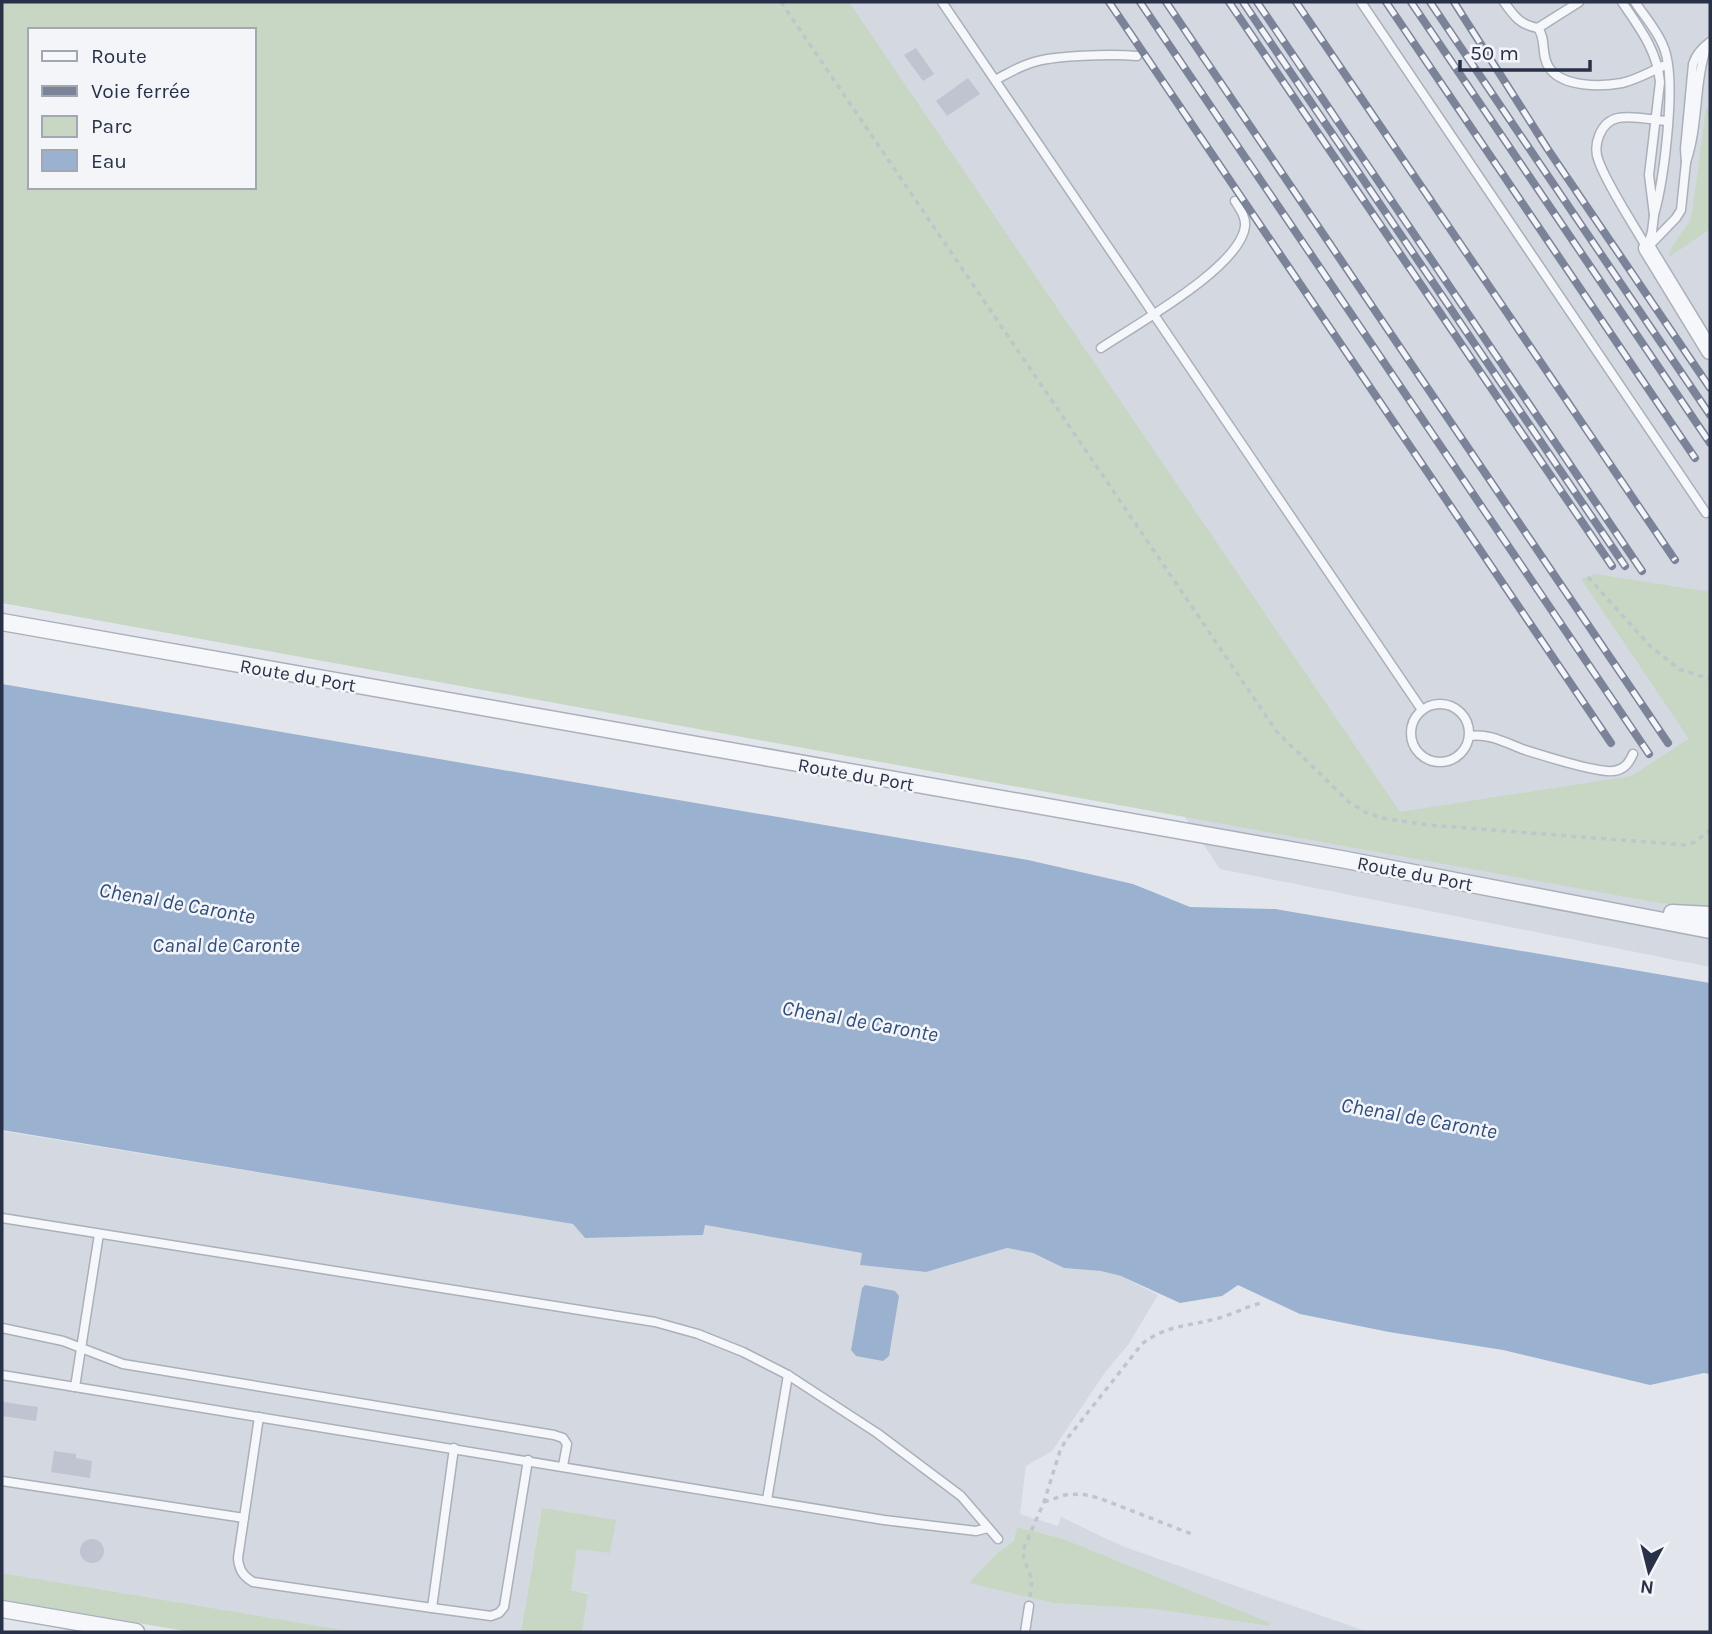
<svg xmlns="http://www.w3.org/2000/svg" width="1712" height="1634" font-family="Karla,sans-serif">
<rect width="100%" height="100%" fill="#e2e6ec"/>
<g fill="#d4d8e1" fill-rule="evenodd">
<polygon points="635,2 1710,2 1710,967 1220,869"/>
<path d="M2,1131L573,1224L585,1238L703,1235L704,1225L862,1253L860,1265L926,1272L1007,1248L1033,1253L1064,1268L1101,1271L1121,1276L1158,1295L1128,1345L1106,1371L1052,1451L1026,1466L1020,1514L1058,1526L1061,1517L1122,1546L1368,1632H575L582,1631L588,1593L571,1590L577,1548L542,1508L521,1632H356L2,1573ZM1018,1527L1064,1539L1269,1623V1626L1153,1609L1053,1603L970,1583L996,1554L1014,1541Z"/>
</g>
<g fill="#c7d7c3" fill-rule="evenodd">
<path d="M2,2H849L1400,812L1631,776L1689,739L1581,579L1595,574L1710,592V907L1696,908L1654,902L2,603ZM30,30H254V187H30Z"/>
<path d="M1706,108L1710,109V229L1669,257C1671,241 1688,230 1692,214Z"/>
<polygon points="542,1508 616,1520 610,1553 577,1549 571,1590 588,1594 582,1632 521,1632"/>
<polygon points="1017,1527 1064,1539 1270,1623 1269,1626 1153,1609 1053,1603 969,1583 996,1554 1014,1541"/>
<polygon points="2,1573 356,1632 191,1632 2,1600"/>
</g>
<g fill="#9ab1d0">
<polygon points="2,684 1028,860 1133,884 1190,907 1275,909 1710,983 1710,1374 1704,1373 1650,1385 1503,1350 1389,1332 1300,1314 1238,1285 1222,1296 1180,1303 1121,1276 1101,1271 1064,1268 1033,1253 1007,1248 926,1272 860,1265 862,1253 705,1225 703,1235 585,1238 573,1224 2,1130"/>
<polygon points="865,1285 895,1291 899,1296 889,1356 883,1361 856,1356 851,1350 862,1288"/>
</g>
<g fill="#bfc4d0">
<polygon points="916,48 934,74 923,81 904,55"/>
<polygon points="968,78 980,94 947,116 936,101"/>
<polygon points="3,1402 38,1407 36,1421 2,1416"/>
<polygon points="54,1451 76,1454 76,1458 92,1461 90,1478 51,1472"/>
<circle cx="92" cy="1551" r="12"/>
</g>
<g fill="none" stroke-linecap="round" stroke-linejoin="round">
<defs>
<g id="lane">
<polyline points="942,2 1422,710"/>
<polyline points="1361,2 1706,513"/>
<path d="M1504,2C1514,16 1520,25 1538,28L1579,2"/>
<path d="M1622,2C1639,27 1657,50 1660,82L1649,175L1654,215C1664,179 1677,81 1664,48C1658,31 1644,16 1635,2"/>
<path d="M1538,28C1547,40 1540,56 1550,69C1564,87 1600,87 1622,83C1636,80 1650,72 1663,66"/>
<path d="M1707,45C1694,83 1699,124 1686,162L1685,149L1693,64C1696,54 1702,48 1710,42"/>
<path d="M995,80C1007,74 1018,67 1031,63C1053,55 1113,54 1137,56"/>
<polyline points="1654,215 1652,232 1647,248 1676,218 1681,210 1686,162"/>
<path d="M1647,248C1632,222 1609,188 1599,162C1592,146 1600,122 1618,118C1633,115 1652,120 1667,121"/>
<path d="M1101,348C1135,325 1241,267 1245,226C1246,217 1240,209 1235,201"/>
<circle cx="1440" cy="733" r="29"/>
<path d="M1469,736C1489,733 1504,742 1522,749C1541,755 1596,773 1613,771C1624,770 1629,763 1633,754"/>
<polyline points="2,1218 655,1322 698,1334 743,1352 788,1375 877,1433 961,1496 998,1539"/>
<polyline points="2,1328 63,1341 123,1364 554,1435 563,1438 567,1444 563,1466"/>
<polyline points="2,1375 884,1520 976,1531 988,1528"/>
<polyline points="75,1387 99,1234"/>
<path d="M259,1417L238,1558C239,1570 243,1576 253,1582L432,1608L454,1448"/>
<polyline points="2,1481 244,1518"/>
<polyline points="767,1500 788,1375"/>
<polyline points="432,1608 491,1616 499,1613 504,1607 528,1460"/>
<polyline points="1025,1632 1029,1606"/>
</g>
<g id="street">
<polyline points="1647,248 1710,351"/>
<polyline points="2,622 1341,859 1710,930"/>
<polyline points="1672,913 1710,915"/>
<polyline points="2,1609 136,1632"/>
</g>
</defs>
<use href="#lane" stroke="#aab0ba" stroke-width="11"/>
<use href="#street" stroke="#aab0ba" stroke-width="19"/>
<g stroke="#c0c4cb" stroke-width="3.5" stroke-dasharray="5 5" stroke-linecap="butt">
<polyline points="781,2 1277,732 1349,802 1365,812 1382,818 1428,825 1685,845 1695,842 1710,830"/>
<polyline points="1588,577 1650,646 1679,669 1710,679"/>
<polyline points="1044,1502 1065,1495 1082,1494 1099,1498 1194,1535"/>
<path d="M1030,1597L1032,1579L1024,1560L1023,1550L1044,1502L1060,1451L1066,1440L1142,1344C1165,1325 1191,1326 1219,1318C1233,1314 1246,1307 1261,1303"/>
</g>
<use href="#lane" stroke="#f6f7fa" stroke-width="8"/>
<use href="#street" stroke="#f6f7fa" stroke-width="16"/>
<defs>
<g id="rail">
<polyline points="1109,2 1611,743"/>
<polyline points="1140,2 1649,754"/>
<polyline points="1166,2 1668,743"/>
<polyline points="1229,2 1612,566"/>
<polyline points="1243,2 1625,566"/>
<polyline points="1257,2 1642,571"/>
<polyline points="1296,2 1675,560"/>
<polyline points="1386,2 1695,458"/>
<polyline points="1411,2 1710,443"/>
<polyline points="1430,2 1710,415"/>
<polyline points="1454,2 1547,148 1710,388"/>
</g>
</defs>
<use href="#rail" stroke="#7a8398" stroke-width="8"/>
<use href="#rail" stroke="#f3f5f9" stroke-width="5" stroke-dasharray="16" stroke-linecap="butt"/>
</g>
<g text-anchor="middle" stroke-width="5" stroke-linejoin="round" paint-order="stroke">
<g font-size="19" fill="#283147" stroke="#f3f5f9">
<text transform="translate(298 675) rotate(10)" y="7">Route du Port</text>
<text transform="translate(856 774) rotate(10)" y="7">Route du Port</text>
<text transform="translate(1415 873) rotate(11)" y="7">Route du Port</text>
</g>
<g font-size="21" font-style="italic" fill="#2d4d7f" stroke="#f3f5f9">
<text transform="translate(177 903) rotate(10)" y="7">Chenal de Caronte</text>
<text x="226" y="952">Canal de Caronte</text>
<text transform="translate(860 1021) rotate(10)" y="7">Chenal de Caronte</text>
<text transform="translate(1419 1118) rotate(10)" y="7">Chenal de Caronte</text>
</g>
</g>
<rect width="1712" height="1634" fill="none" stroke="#283147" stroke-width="7"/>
<rect x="28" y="28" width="228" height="161" fill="#f3f5f9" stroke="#a2a7b2" stroke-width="2"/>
<rect x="42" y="51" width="35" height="10" fill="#f6f7fa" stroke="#a2a7b2" stroke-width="2"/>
<text x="91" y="63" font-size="21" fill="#283147">Route</text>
<rect x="42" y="86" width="35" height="10" fill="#7a8398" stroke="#a2a7b2" stroke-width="2"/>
<text x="91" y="98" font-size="21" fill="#283147">Voie ferrée</text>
<rect x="42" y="116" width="35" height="21" fill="#c7d7c3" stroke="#a2a7b2" stroke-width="2"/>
<text x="91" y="133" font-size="21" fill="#283147">Parc</text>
<rect x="42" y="150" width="35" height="21" fill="#9ab1d0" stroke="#a2a7b2" stroke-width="2"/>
<text x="91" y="168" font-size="21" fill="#283147">Eau</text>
<g transform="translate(1649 1571) rotate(187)" stroke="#f3f5f9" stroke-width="5" paint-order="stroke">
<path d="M0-5L12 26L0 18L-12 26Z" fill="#283147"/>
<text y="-10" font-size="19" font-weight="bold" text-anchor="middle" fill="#283147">N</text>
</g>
<path d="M1460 60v10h130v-10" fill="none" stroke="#283147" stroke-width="3.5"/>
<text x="1470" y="60" font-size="21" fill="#283147" stroke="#f3f5f9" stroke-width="5" paint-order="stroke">50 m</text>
</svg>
